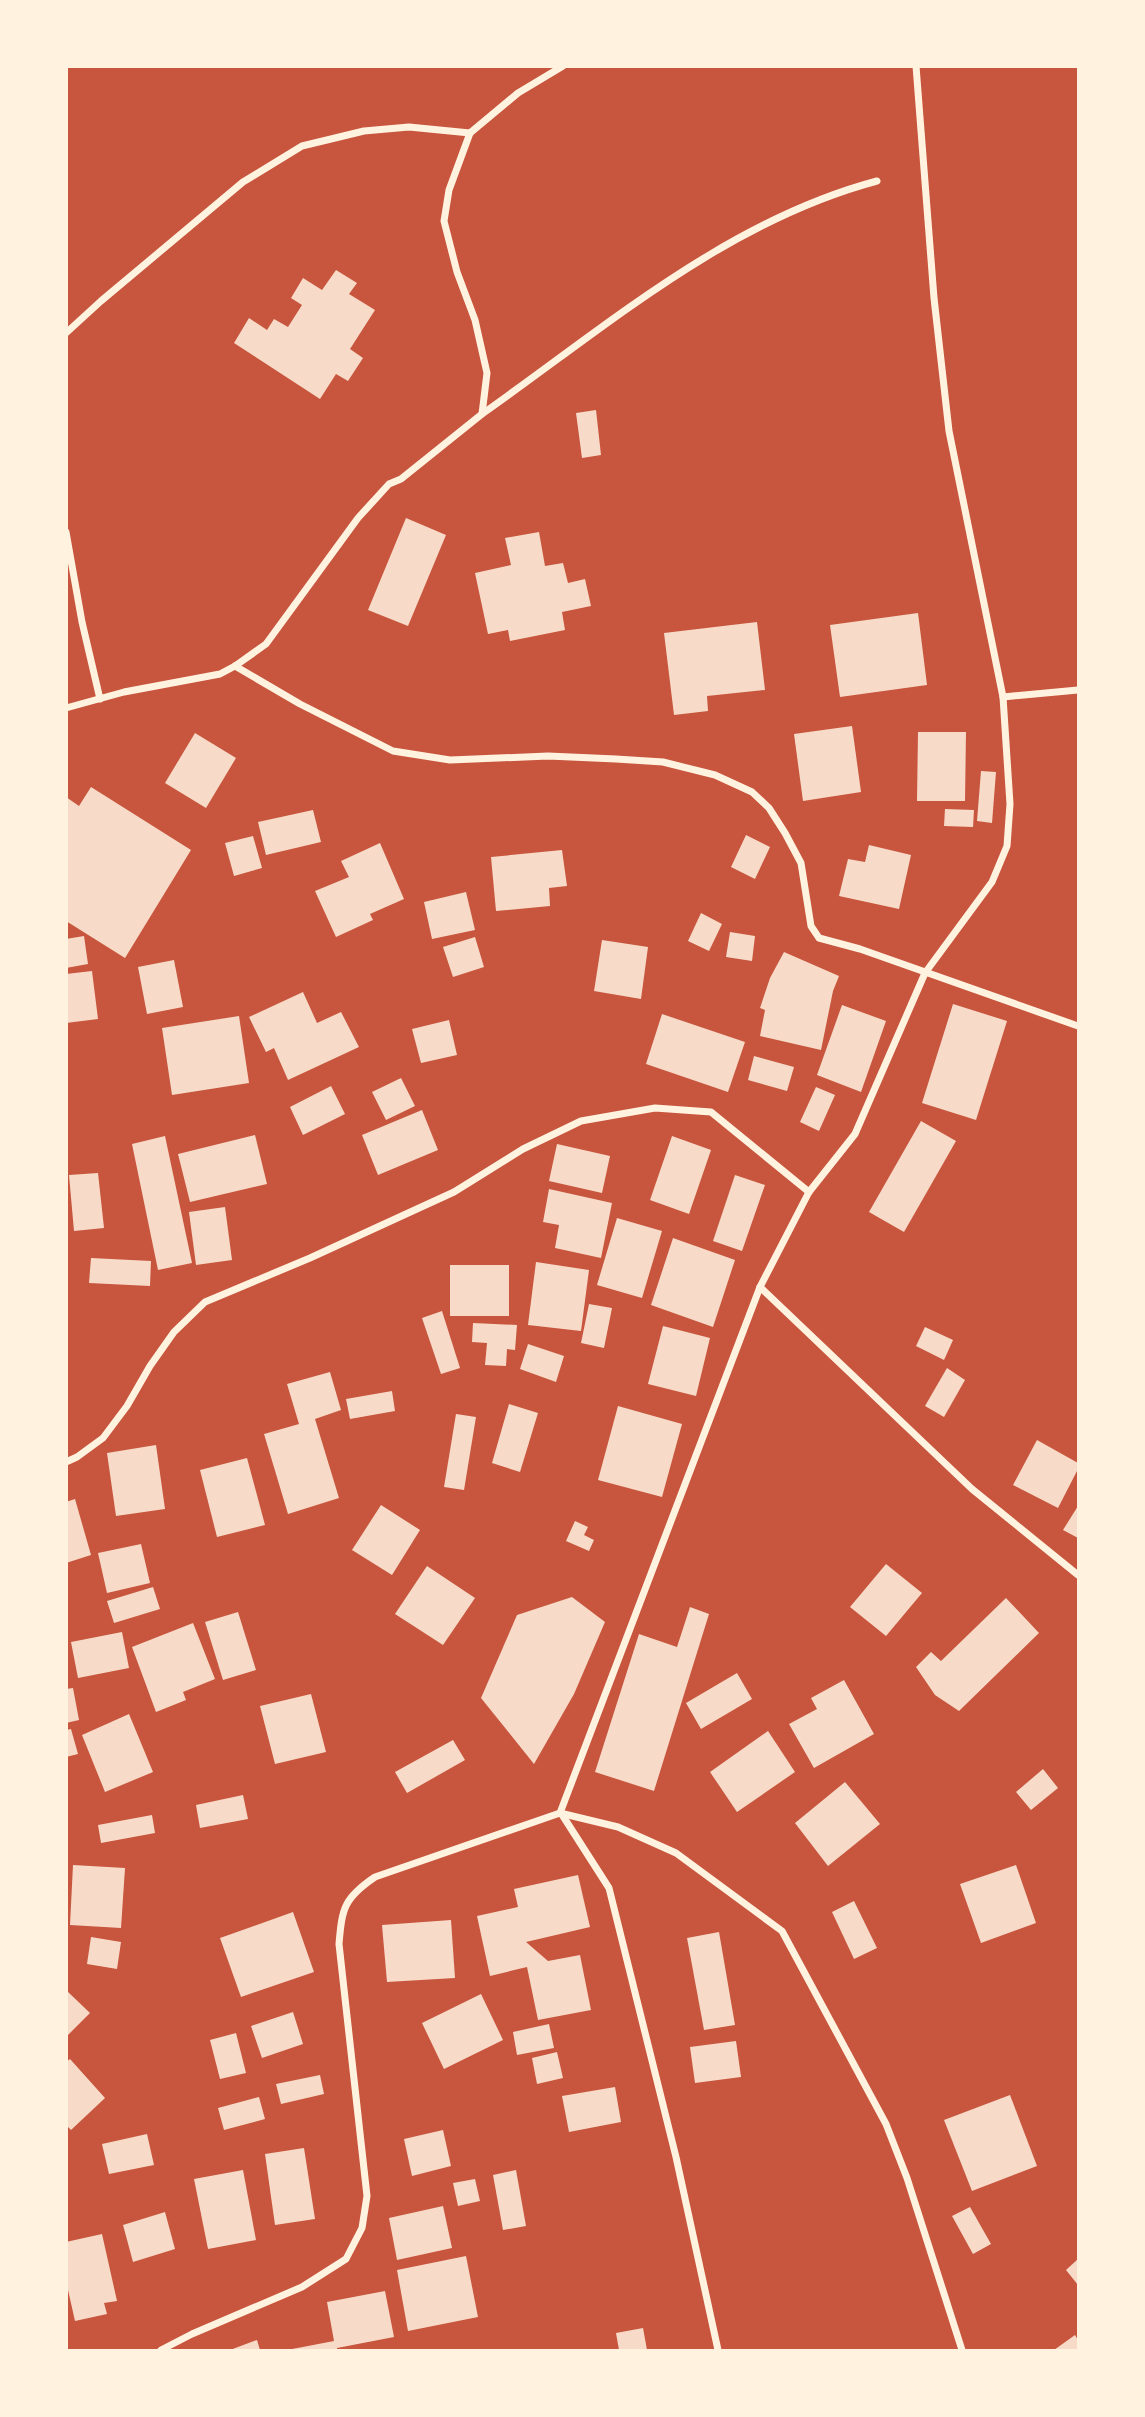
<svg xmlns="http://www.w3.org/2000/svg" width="1145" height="2417" font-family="Georgia,serif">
<rect width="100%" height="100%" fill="#c8553d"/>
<g fill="#f7dbc8">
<polygon points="336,270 357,283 349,294 375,310 350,349 363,358 348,381 336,374 320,399 234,343 249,318 267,330 274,319 288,327 302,305 291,298 303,278 322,290"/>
<polygon points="596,410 601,455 582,458 576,413"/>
<polygon points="406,518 446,535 408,626 368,610"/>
<polygon points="539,532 545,566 563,563 568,583 585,579 591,606 562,612 565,630 510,641 508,630 488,634 475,573 511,565 505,538"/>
<polygon points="918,613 927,685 840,697 830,625"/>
<polygon points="757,622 765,690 707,696 708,711 674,715 664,633"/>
<polygon points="852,726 861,792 803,801 794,734"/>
<polygon points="918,732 966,732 965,801 917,801"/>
<polygon points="195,733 236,758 206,808 165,783"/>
<polygon points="981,771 996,772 992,823 977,821"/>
<polygon points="91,787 191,850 125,958 66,921 66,797 79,806"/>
<polygon points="945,809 974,810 973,827 944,826"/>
<polygon points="313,810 321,842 266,855 258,822"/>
<polygon points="746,835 770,847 755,879 731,867"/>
<polygon points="253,836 262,868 234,876 225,843"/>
<polygon points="380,843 404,899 370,914 373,920 336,937 315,891 349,877 341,861"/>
<polygon points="869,845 911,855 899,909 839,896 848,859 865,862"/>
<polygon points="562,850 567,886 549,888 550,906 496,911 491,857"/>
<polygon points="466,892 475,930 432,939 424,902"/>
<polygon points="701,913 722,924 709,951 688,941"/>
<polygon points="730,932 755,936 752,961 726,957"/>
<polygon points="84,936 88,964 66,968 66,939"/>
<polygon points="475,937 484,967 453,977 443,947"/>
<polygon points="602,940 648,947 641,999 594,991"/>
<polygon points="784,952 839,976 833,991 821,1050 760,1036 765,1010 760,1008 770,978"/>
<polygon points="174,960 183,1007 147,1014 138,967"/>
<polygon points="92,971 98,1019 66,1023 66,974"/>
<polygon points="303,992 317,1023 341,1012 359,1047 288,1080 274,1048 266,1052 249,1017"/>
<polygon points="953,1004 1007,1021 976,1120 922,1103"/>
<polygon points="842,1005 886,1021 861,1092 817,1075"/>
<polygon points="662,1014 745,1042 728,1092 646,1064"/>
<polygon points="239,1016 249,1083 172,1095 162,1028"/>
<polygon points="449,1020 457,1055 421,1063 412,1029"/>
<polygon points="754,1056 794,1067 787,1091 748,1080"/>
<polygon points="401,1078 415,1106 386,1120 372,1092"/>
<polygon points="331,1086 345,1114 303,1135 290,1107"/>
<polygon points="816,1087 835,1095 819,1131 800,1122"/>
<polygon points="422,1110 438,1150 378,1175 362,1135"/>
<polygon points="921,1121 956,1141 904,1232 869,1212"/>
<polygon points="255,1135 267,1184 190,1202 178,1154"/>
<polygon points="165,1136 192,1263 158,1270 132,1144"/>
<polygon points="672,1136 711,1150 689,1214 650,1200"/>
<polygon points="557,1144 610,1156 602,1193 549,1181"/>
<polygon points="98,1173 104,1228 74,1231 69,1175"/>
<polygon points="735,1175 765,1185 742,1251 713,1241"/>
<polygon points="549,1189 612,1203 601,1258 555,1248 559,1225 543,1222"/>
<polygon points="225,1207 232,1260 196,1265 189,1212"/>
<polygon points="617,1218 662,1231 642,1298 597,1285"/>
<polygon points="673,1238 735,1260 713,1327 651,1305"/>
<polygon points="91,1258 151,1261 150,1286 89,1283"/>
<polygon points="536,1262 589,1270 581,1331 528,1325"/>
<rect x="450" y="1265" width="59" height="51"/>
<polygon points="589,1304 612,1308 604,1348 581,1343"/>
<polygon points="442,1311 460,1368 441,1374 422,1318"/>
<polygon points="473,1323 517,1325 515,1350 507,1349 506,1366 485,1365 487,1343 472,1342"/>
<polygon points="663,1326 710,1338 696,1396 648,1384"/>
<polygon points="925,1327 953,1340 944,1360 916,1346"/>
<polygon points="528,1344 564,1356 556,1382 520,1369"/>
<polygon points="947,1368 965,1380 944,1417 925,1406"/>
<polygon points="330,1372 341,1410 315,1419 339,1498 288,1514 264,1434 299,1424 287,1384"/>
<polygon points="392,1391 395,1411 350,1419 346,1399"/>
<polygon points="509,1404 538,1413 520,1472 492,1463"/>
<polygon points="618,1406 682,1424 662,1497 598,1480"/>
<polygon points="456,1414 476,1417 464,1490 444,1487"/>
<polygon points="1037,1440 1078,1463 1078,1469 1058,1508 1013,1485"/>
<polygon points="156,1445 165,1509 116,1516 107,1453"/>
<polygon points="247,1458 265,1525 217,1537 200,1470"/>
<polygon points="75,1499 91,1555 66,1563 66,1502"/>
<polygon points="381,1505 420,1530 392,1575 352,1550"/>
<polygon points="1078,1506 1078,1538 1063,1530"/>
<polygon points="575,1521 588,1527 584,1535 594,1540 589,1551 566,1541"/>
<polygon points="141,1544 150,1583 107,1593 98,1553"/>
<polygon points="886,1564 922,1593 886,1636 850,1607"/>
<polygon points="427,1566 475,1598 443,1645 395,1614"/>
<polygon points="153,1587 160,1609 114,1623 107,1601"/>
<polygon points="572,1597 605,1622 574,1694 534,1764 481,1698 517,1615"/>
<polygon points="1006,1598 1039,1633 959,1711 935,1695 916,1667 931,1652 941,1661"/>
<polygon points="690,1607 709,1614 654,1791 595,1772 639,1634 677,1647"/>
<polygon points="238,1612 256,1670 223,1680 205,1622"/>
<polygon points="193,1623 215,1679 183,1692 186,1700 156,1712 132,1647"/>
<polygon points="122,1632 129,1668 78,1678 71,1642"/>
<polygon points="737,1673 752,1699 701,1729 686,1703"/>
<polygon points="844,1680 874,1734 814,1768 789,1724 817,1709 811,1698"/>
<polygon points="73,1688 79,1720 66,1723 66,1689"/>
<polygon points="311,1694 326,1752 275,1764 260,1706"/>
<polygon points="129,1714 153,1772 105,1792 82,1735"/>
<polygon points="71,1729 78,1754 66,1757 66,1730"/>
<polygon points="768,1731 795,1772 737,1812 710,1772"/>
<polygon points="453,1740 465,1760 407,1793 395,1772"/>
<polygon points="1043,1769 1058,1788 1031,1810 1016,1792"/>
<polygon points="845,1782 880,1824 828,1866 795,1823"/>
<polygon points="243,1795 248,1819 200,1828 196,1805"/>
<polygon points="152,1815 155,1833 101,1843 98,1825"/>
<polygon points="73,1865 125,1868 121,1928 70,1925"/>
<polygon points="1016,1865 1036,1923 981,1943 960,1884"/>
<polygon points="578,1875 590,1927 526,1942 548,1961 580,1955 591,2010 538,2020 527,1967 490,1976 477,1916 518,1907 514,1889"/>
<polygon points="854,1901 877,1948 854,1959 832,1912"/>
<polygon points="293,1912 314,1972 241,1997 220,1938"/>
<polygon points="451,1920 455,1978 387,1982 382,1925"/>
<polygon points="719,1932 735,2025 704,2030 687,1938"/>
<polygon points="91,1937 121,1942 117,1969 87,1964"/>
<polygon points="66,1990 90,2013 66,2037"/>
<polygon points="481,1994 503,2040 444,2069 422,2023"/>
<polygon points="293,2012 303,2044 262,2058 251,2026"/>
<polygon points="549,2024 554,2048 517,2055 513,2032"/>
<polygon points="236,2033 246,2073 220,2079 210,2040"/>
<polygon points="736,2041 741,2077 695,2083 690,2047"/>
<polygon points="557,2052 563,2078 537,2084 532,2058"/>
<polygon points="70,2059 105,2098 71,2130 66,2125 66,2062"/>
<polygon points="320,2075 324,2094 281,2104 276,2084"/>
<polygon points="615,2087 621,2122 569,2132 562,2096"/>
<polygon points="1010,2095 1037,2166 972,2191 944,2120"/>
<polygon points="259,2097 265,2119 224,2130 218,2108"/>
<polygon points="443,2130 451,2166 412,2176 404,2139"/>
<polygon points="147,2134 154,2165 109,2174 102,2144"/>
<polygon points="304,2148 315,2219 275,2225 265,2154"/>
<polygon points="243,2170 256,2240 208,2249 194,2179"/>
<polygon points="516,2170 526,2226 503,2230 493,2175"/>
<polygon points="475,2179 480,2201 458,2206 453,2183"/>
<polygon points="443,2206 452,2248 397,2260 389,2218"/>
<polygon points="970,2207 991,2244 973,2254 952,2216"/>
<polygon points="165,2212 175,2249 133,2262 123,2225"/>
<polygon points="102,2234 117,2301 104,2303 107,2314 75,2321 66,2281 66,2242"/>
<polygon points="466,2256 478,2317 408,2331 397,2270"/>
<polygon points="1078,2259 1078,2285 1066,2270"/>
<polygon points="385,2291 394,2337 337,2348 337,2350 287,2350 334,2341 327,2302"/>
<polygon points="643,2328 647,2350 619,2350 616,2333"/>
<polygon points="1075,2335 1078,2340 1078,2350 1054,2350"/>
<polygon points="257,2340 260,2350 230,2350"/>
</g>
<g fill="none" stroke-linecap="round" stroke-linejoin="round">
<g stroke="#fff3e0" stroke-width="7">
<polyline points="66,333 101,301 243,182 302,146 364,131 409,127 470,133"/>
<path d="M482,414C607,326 727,221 877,181"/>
<polyline points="66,532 82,622 100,699"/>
<polyline points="235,666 300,704 393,751 450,760 548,756 616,759 663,762 715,775 752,792 769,808 785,833 801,863 811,926 819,938 860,949 1078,1026"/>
<polyline points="1003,697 1078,690"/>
<polyline points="66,708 124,692 220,674 235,666 266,644 358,518 389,484 401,479 482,414 487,373 475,320 457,272 444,221 449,190 470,133 518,93 563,66"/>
<polyline points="760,1287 972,1489 1078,1575"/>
<polyline points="66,1462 77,1457 103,1438 127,1406 150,1366 174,1332 205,1302 310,1258 454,1192 523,1149 581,1121 655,1108 711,1112 809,1192"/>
<polyline points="560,1813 618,1827 676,1853 782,1931 886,2124 907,2178 962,2350"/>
<polyline points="561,1813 609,1888 676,2157 718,2350"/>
<path d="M161,2350L192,2334L302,2287L346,2259L362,2228L367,2196L339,1944C342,1908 344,1898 375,1877L560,1813L760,1287L809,1192L855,1134L925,973L992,882L1007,846L1010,804L1003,697L949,431L934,298L916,66"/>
</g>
</g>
<rect width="1145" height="2417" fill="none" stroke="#fff3e0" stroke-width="136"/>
</svg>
